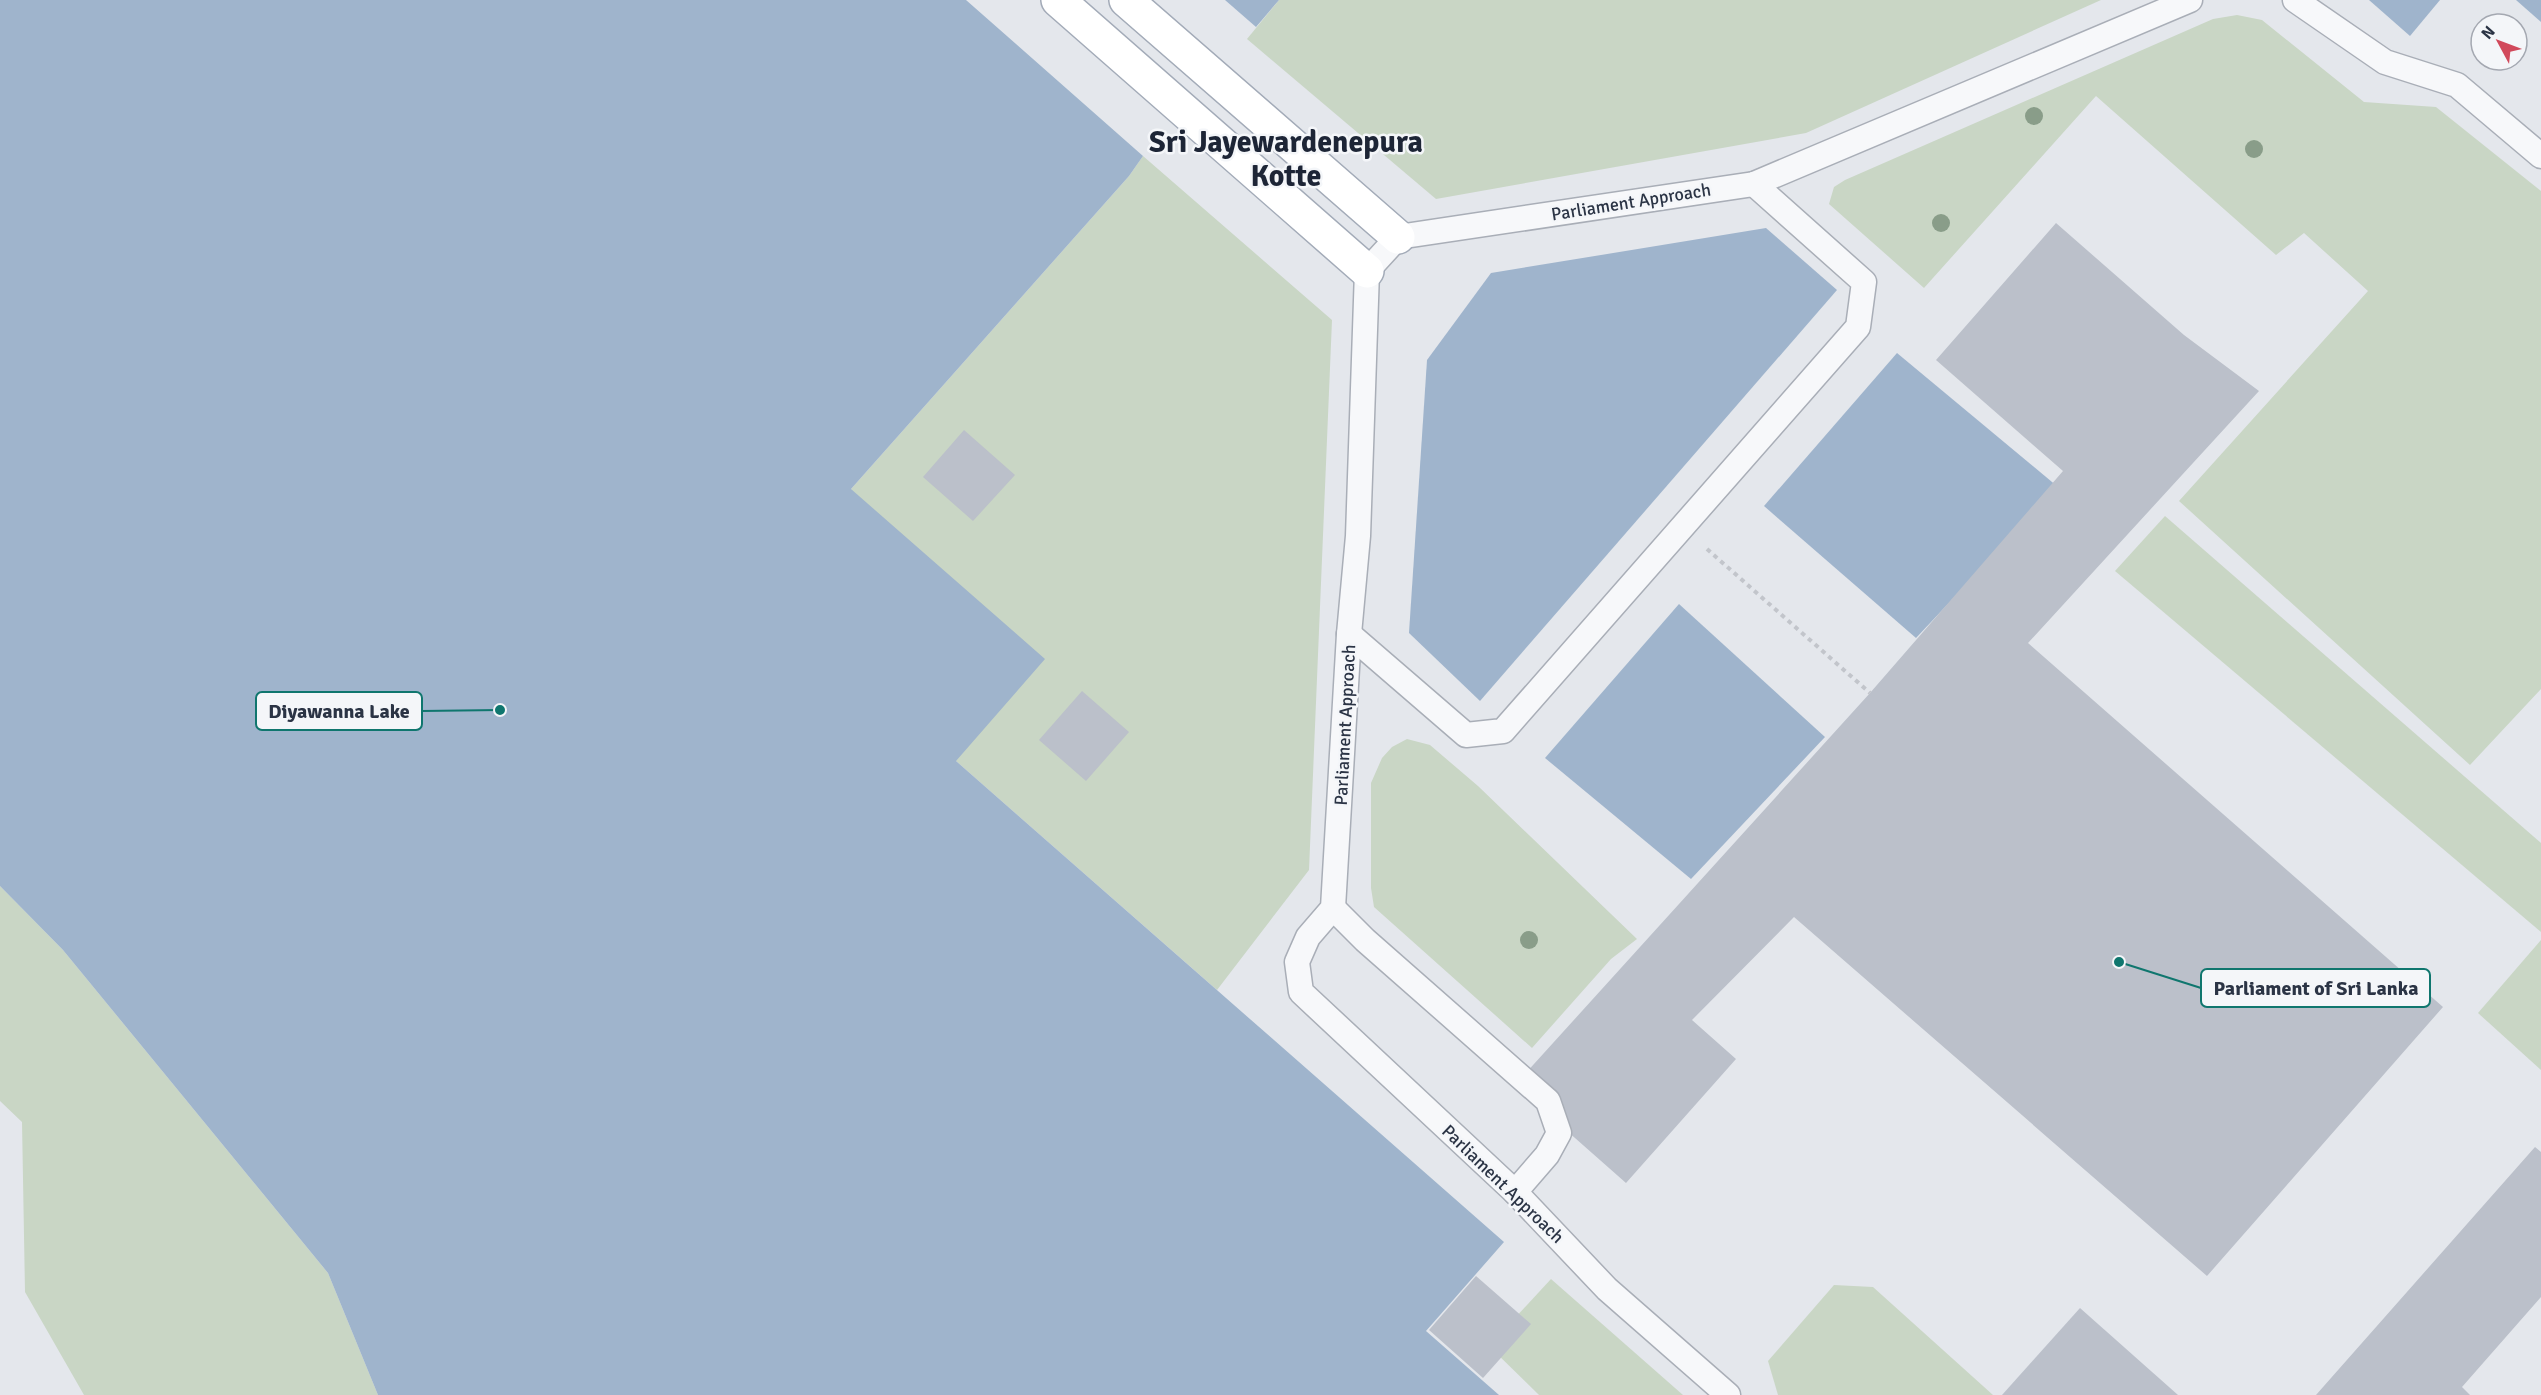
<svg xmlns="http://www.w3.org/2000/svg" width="2541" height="1395" font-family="Signika,sans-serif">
<rect width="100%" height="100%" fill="#e4e7ec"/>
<g fill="#c9d6c5">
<polygon points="1279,0 2101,0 1806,133 1436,199 1247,39"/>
<polygon points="2237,15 2262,20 2364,102 2436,107 2541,191 2541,689 2470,765 2179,501 2368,291 2304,233 2276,255 2096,96 1924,288 1829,204 1834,187 1845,180 2213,19"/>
<polygon points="1143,156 1332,320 1309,870 1217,990 956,761 851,489 1129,176"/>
<polygon points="2165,516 2541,843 2541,932 2115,571"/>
<polygon points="1407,739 1430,745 1478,786 1637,939 1611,959 1532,1048 1374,907 1371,888 1371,783 1382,758 1392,747"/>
<polygon points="0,886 63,950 328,1273 378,1395 84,1395 25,1292 22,1122 0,1101"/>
<polygon points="2541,940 2541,1070 2478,1013"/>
<polygon points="1551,1279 1683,1395 1539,1395 1489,1346"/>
<polygon points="1834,1285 1873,1287 1993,1395 1778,1395 1768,1361"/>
</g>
<g fill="#9fb4cc">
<polygon points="0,0 966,0 1143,156 1129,176 851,489 1045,659 956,761 1504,1242 1426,1331 1499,1395 378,1395 328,1273 63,950 0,886"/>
<polygon points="1225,0 1279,0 1256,27"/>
<polygon points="2369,0 2440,0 2410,36"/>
<polygon points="2516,0 2541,0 2541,22"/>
<polygon points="1766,228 1837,290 1480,701 1409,633 1427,360 1491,273"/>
<polygon points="1897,353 2058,487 1916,638 1764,506"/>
<polygon points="1679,604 1825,737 1691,879 1545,758"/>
</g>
<g fill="#bbc0ca">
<polygon points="2056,223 2184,335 2259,391 2028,643 2443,1007 2207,1276 1794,917 1692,1020 1736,1059 1626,1183 1515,1085 1870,693 2063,471 1936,360"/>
<polygon points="964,430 1015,475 973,521 923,477"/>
<polygon points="1082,691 1129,732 1086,781 1039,740"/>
<polygon points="2535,1147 2541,1152 2541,1297 2462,1387 2470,1395 2316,1395"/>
<polygon points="1476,1276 1531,1324 1483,1378 1429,1330"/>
<polygon points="2080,1308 2178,1395 2002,1395"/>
</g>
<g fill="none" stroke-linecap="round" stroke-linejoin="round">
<defs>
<g id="lane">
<polyline points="2295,0 2385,62 2457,85 2541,156"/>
<polyline points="1349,634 1466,735 1503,731 1858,327 1864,282 1754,184"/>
<polyline points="1333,908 1365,940 1548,1101 1559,1133 1547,1155 1515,1192"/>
<polyline points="1728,1395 1607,1289 1515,1192 1301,992 1297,962 1308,937 1333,908 1349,634 1358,536 1367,271 1398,237 1754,184 2190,0"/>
</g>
<g id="primary">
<polyline points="1058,0 1367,271"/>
<polyline points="1126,0 1398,237"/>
</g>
</defs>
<use href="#lane" stroke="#a9aeb7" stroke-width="27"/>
<use href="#primary" stroke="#a3abb8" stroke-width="36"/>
<polyline stroke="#c2c5cb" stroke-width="4" stroke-dasharray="4.5 4.5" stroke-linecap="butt" points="1707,549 1870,693"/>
<use href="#lane" stroke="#f7f8fa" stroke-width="24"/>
<use href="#primary" stroke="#fff" stroke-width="33"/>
</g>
<g fill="#899d89">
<circle cx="2034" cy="116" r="9"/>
<circle cx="2254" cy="149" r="9"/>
<circle cx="1941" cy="223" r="9"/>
<circle cx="1529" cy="940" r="9"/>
</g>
<g text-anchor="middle" stroke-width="5" stroke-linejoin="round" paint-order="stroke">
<g font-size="18" fill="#2b3445" stroke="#f4f6f9">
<text transform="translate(1631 202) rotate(-9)" y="6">Parliament Approach</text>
<text transform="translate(1345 725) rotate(-87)" y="6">Parliament Approach</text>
<text transform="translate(1503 1184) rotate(44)" y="6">Parliament Approach</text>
</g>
<g font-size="30" font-weight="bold" fill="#1d2536" stroke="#f4f6f9">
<text x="1286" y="152">Sri Jayewardenepura<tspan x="1286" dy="34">Kotte</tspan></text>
</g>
</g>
<path fill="none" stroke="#0f766e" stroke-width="2" d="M500 710L422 711M2119 962L2201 988"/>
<g fill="#0f766e" stroke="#f4f6f9" stroke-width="2">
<circle cx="500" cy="710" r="6"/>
<circle cx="2119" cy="962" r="6"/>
</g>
<g fill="#f4f6f9" stroke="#0f766e" stroke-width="2">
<rect x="256" y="692" width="166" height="38" rx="6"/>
<rect x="2201" y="969" width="229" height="38" rx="6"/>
</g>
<g font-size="20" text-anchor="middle" font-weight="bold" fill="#2b3445">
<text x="339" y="718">Diyawanna Lake</text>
<text x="2316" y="995">Parliament of Sri Lanka</text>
</g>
<g transform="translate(2499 42) rotate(311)"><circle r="28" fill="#f4f6f9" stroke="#a4a8b1" stroke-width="1.5"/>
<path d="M0-4.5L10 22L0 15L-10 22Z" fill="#d1495b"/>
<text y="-9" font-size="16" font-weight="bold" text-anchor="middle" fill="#2b3445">N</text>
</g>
</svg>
